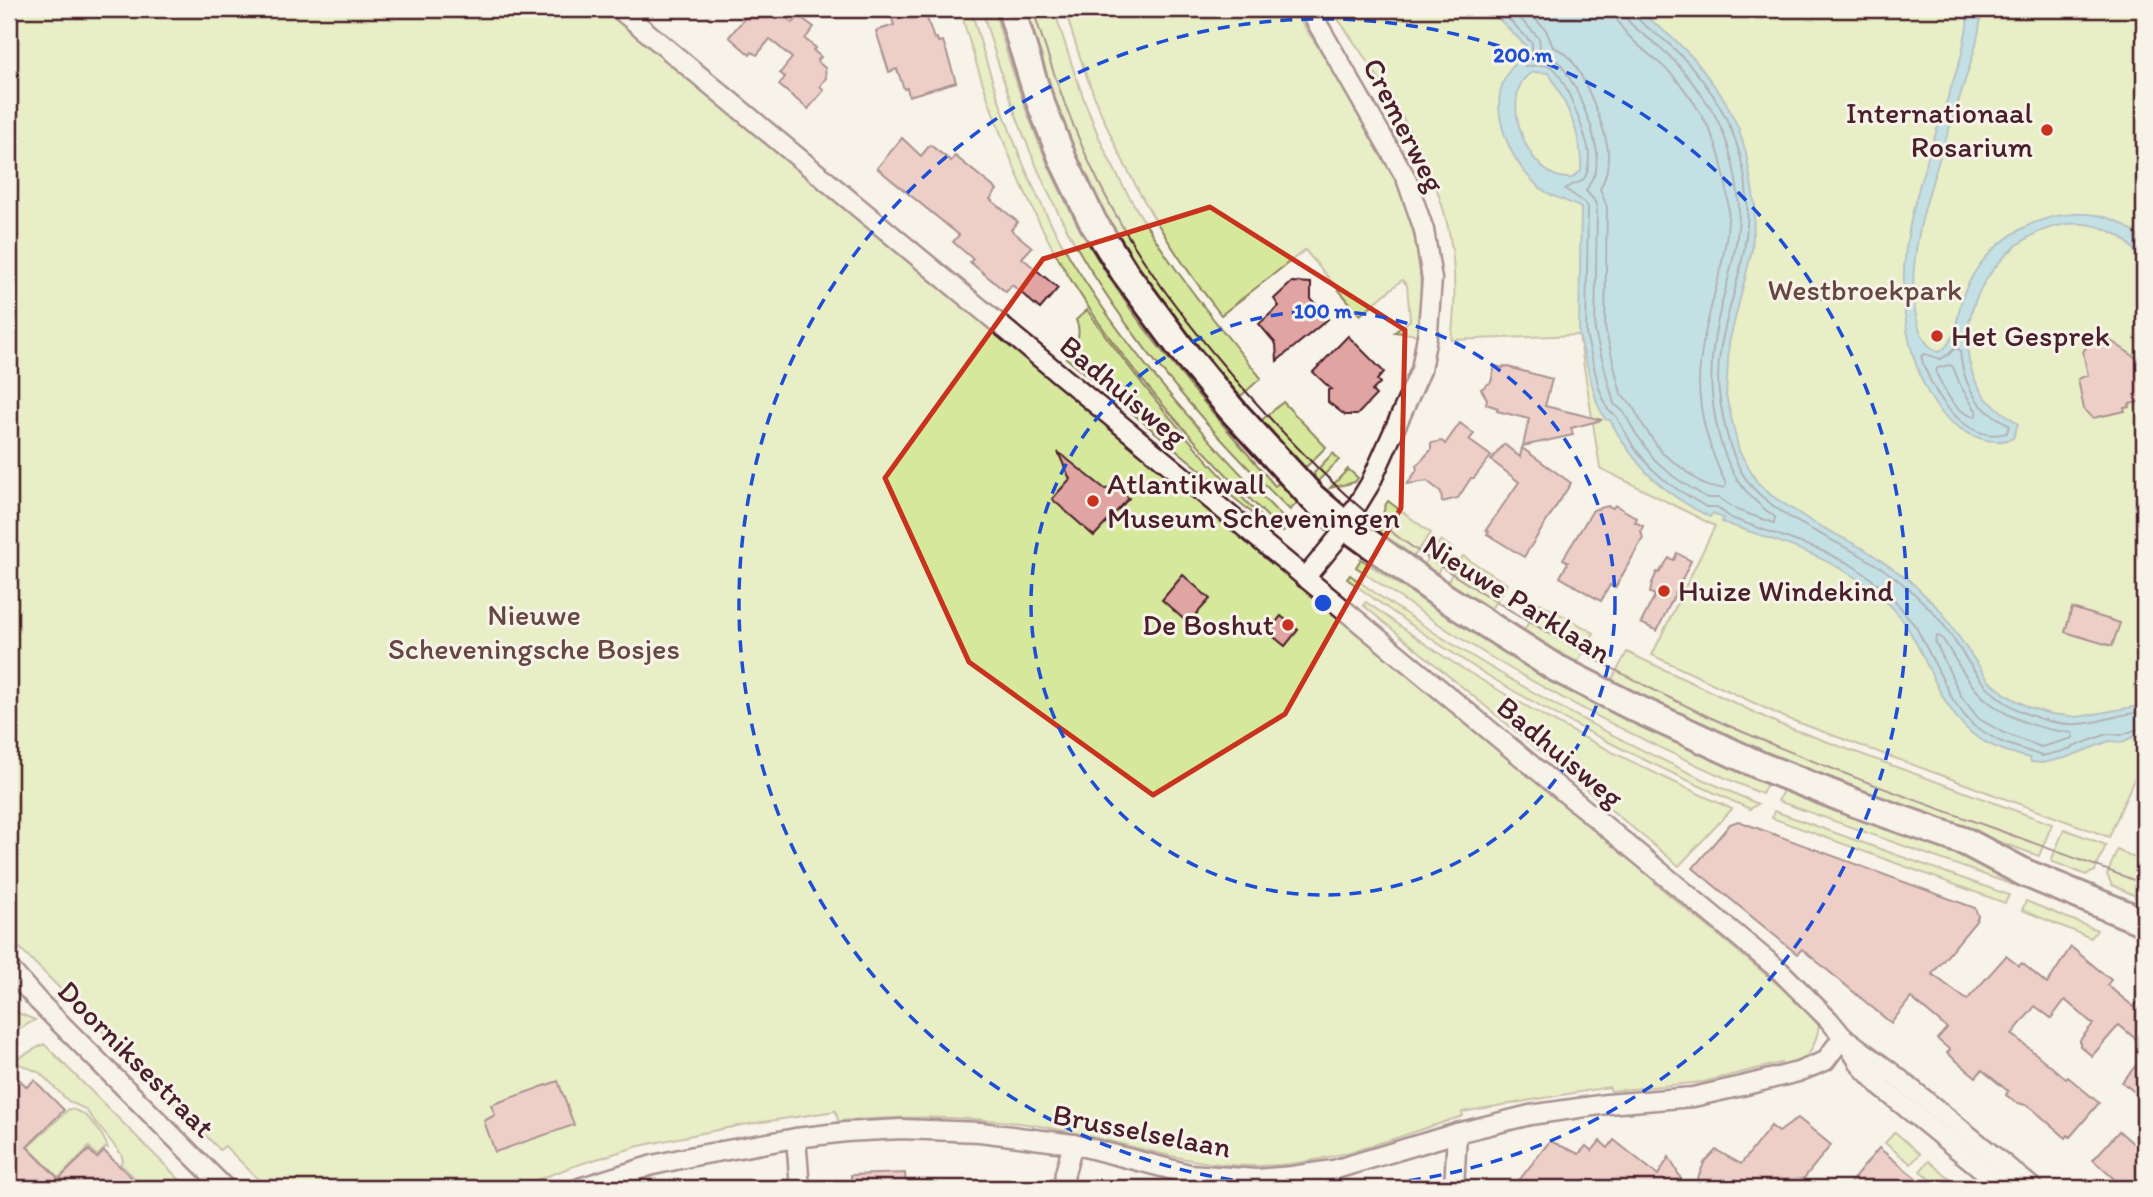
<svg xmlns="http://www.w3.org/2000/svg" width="2153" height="1197" font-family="Itim,sans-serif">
<rect width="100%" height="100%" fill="#f7f3e8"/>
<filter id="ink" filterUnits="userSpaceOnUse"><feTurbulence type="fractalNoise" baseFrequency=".0143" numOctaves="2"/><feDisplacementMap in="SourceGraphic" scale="14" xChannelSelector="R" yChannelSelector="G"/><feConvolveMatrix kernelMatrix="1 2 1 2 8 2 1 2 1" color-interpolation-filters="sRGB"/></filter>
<g filter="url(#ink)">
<g fill="#d6e89b" stroke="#908463" stroke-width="2">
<path d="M9,9H606L1658,880L1655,883C1687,910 1720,936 1752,963C1776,983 1801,1002 1819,1026C1814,1052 1808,1060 1783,1069L1781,1063L1703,1082L1611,1091L1609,1087L1462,1112L1463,1116C1395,1137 1330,1165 1258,1166C1191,1167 1130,1144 1065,1131C991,1115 913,1115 838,1121L836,1111L742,1125L639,1146L574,1166L516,1188H267L225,1146L220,1150L9,937Z"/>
<path d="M960,9H971C995,96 1026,186 1074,264C1133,360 1211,444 1290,525L1283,532C1196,446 1110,354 1052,247C1011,171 983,91 960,9Z"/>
<path d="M982,9H994C1017,93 1047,175 1092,250C1143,336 1211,410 1275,486L1279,483L1298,502L1290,510C1204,426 1119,329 1063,222C1028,155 1002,82 982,9Z"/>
<path d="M1021,9H1054C1070,60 1086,111 1109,159C1149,240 1204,309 1261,378L1242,395L1232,394L1177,327L1106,223L1075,163Z"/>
<path d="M1065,9H1293C1359,112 1437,203 1418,335L1395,332L1410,320L1407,285L1402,280L1360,315L1305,250L1221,315C1147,221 1097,123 1065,9Z"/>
<path d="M1331,9H2144V756L2109,837L1786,718L1652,655L1715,526L1600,468L1579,335L1451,340C1455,310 1456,281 1452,250C1441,163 1380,79 1331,9Z"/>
<path d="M1087,310C1139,384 1196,451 1259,515L1257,517L1066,358C1075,345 1083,336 1076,320Z"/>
<polygon points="1283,402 1326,447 1307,466 1300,467 1261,427 1263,419"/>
<polygon points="1333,453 1339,460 1316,483 1314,473"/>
<polygon points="1348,469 1358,478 1355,482 1330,488"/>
<path d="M1388,501L1431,533L1414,556L1406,557L1377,536C1385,525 1380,511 1388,501Z"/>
<polygon points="1441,540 1453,549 1438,572 1429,573 1425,563"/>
<polygon points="1463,556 1507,584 1489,612 1452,588 1449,579"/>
<path d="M1361,559C1489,648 1623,721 1767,784L1762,794C1671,755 1580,710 1494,659C1447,631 1401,599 1356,567Z"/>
<path d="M1350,575C1477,667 1614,741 1758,804L1750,809C1664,770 1579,730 1497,681C1445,650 1396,615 1347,579Z"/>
<path d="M1366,602C1395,622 1424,644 1454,663C1542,719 1637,766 1732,809L1679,866L1363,605Z"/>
<polygon points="1540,603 1594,633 1577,663 1523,632"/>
<path d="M1627,652L1779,724L2052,824L2039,856C1949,823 1858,793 1770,757C1716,734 1663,708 1611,681Z"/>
<polygon points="1783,790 2017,875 2013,885 1778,801"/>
<polygon points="1774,811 2009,895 2005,903 1772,818"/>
<polygon points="2064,829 2106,845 2095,871 2086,875 2051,861"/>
<polygon points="2117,850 2144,862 2144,900 2112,885 2107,875"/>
<polygon points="2026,901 2097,930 2091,938 2022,910"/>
<polygon points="9,1004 18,1013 35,1020 9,1035"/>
<polygon points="44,1044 188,1188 128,1188 136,1179 120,1164 123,1160 121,1154 85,1109 68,1101 40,1073 13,1061"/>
<path d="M69,1109C87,1110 102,1132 108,1148H105L97,1156L89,1147L59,1178L28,1147Z"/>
<polygon points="1895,1132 1920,1154 1911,1164 1885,1143"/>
<polygon points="1929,1161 1954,1183 1949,1188 1940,1188 1920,1171"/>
</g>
<g fill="#83cde3" stroke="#6c8799" stroke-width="2" fill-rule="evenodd">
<path d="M1489,9H1637L1676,41L1695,60L1724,99L1738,127L1746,153L1755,205L1752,250L1729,343L1726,396L1739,451L1757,482L1772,496L1814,523L1866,550L1909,580L1941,611L1989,681L2008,696L2028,707L2051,714L2078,717L2144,705V732L2122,742L2109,741L2065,758L2042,763L2031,762L2030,758C2009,753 1984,745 1968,730C1930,694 1925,637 1885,600C1839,558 1779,542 1722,522L1723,518L1713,513L1710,517C1662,493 1636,468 1610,420L1605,419L1597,403L1579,335L1581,208C1570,202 1556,198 1546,192C1516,173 1489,118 1503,83C1508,70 1519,58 1526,46ZM1534,72L1549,73C1566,103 1583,135 1581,171L1572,178C1524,183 1496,86 1534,72Z"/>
<path d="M1968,9H1981C1981,32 1973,55 1966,77C1946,146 1896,257 1919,328C1923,338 1927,347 1938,352C1957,345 1957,313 1963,296C1980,250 2024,217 2073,214C2102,212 2126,221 2144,243V266C2137,254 2129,241 2116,234C2030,187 1929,310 1982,393C1991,407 2006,413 2018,424L2013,438C1993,447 1970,436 1954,424C1935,410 1925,389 1917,367C1878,259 1932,156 1962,53L1967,27Z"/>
</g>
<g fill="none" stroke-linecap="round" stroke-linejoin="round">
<g stroke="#616575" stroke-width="2">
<path d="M1499,9L1532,43V50L1524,62L1525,66C1532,67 1544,63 1552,67C1564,74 1587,138 1589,153C1589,159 1589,169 1586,175C1582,185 1571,183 1565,189L1584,202L1588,207L1586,334L1599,388L1608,410L1616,416L1633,446L1650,467L1669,484L1706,507H1717L1731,518L1820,550L1850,564L1868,576L1891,596L1916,627L1953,700L1965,716L1974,726L1999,741L2042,756L2063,751L2107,734L2121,735L2144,727"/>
<path d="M1511,9L1539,38L1541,56L1554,59L1561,64L1576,89L1591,126L1597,152L1596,171L1586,191L1594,200L1597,208L1595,332L1614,404L1623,411L1635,432L1654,459L1674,477L1707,498H1719L1737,510L1774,523L1775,517C1745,496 1728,472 1719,436C1711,403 1709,375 1714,341C1721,292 1744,245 1738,194C1734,163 1726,130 1708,104C1695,85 1681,66 1663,50C1653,41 1640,33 1630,23C1626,19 1625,15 1625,9"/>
<path d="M1526,9L1546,30L1553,47C1558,49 1563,51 1567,55C1583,71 1606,129 1608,152C1609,165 1606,178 1600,189L1607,207L1605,328L1621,394L1632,405L1644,427L1662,453L1703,484L1710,487L1724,488L1726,484C1711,454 1699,416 1699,382C1700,326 1725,275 1728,220C1730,201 1726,181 1721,162C1714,131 1696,103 1676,79C1659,59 1615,34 1614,9"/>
<path d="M1634,9C1635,23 1660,35 1670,45C1702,74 1729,113 1740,155C1748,186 1750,218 1744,250C1736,298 1711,350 1720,400C1725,430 1732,465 1753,488C1781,518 1824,535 1860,555C1884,568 1908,586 1927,606C1965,643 1971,690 2025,713C2041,720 2060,725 2077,724C2099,724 2122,712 2144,712"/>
<path d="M1955,348L1960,350C1961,371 1970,396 1986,410C1993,416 2002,420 2009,425L2007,433C1965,445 1930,391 1921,356L1925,354L1940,359L1948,355Z"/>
<path d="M1950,365L1953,367L1961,387L1977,412L1975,417C1954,412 1945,391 1936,373L1937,368Z"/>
<path d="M1937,636L1941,637C1954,655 1963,676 1978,692C2002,717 2038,729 2072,733L2073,738L2041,747L2004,733L1979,719L1961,696L1935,641Z"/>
</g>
</g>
<g fill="#e0a5a3" stroke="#4a1f2b" stroke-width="2">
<polygon points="752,9 769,9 779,17 781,14 793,23 799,16 814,27 805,39 816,48 813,50 821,57 817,61 825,68 826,78 820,86 824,90 808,109 779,85 785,77 780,73 792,58 770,39 757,55 752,52 750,55 729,37"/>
<polygon points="889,9 924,9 934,39 937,38 938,42 943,41 956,82 909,96 907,88 904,89 897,69 889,72 876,31 894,25"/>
<polygon points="902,138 921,156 930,145 951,161 955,156 997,190 990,199 1018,222 1011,230 1032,247 1022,258 1058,288 1040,309 1012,285 1006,292 970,262 973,259 953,242 959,235 877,168"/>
<polygon points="1292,282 1311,283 1311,299 1328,319 1277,361 1276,344 1259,324 1279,306 1274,299"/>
<polygon points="1348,336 1384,372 1377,380 1380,383 1372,391 1376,395 1357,415 1345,415 1328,402 1328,390 1331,389 1313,372"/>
<polygon points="2105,337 2144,363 2144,401 2129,404 2130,407 2124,408 2125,411 2093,418 2084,409 2078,379 2088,375 2083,352 2091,340"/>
<polygon points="1495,366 1503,368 1504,366 1552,379 1545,406 1602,420 1571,428 1573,435 1523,446 1529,419 1497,411 1498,408 1486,404 1487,399 1481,389 1491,382"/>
<polygon points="1460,423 1474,434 1469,440 1491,456 1474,478 1471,478 1458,498 1442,502 1441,492 1427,481 1407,484 1417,470 1416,466 1431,450 1431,443 1442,441 1445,444"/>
<polygon points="1504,444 1520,457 1522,448 1571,483 1524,557 1487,534 1489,532 1486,530 1519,482 1491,460"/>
<polygon points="1058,452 1105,489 1115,487 1129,498 1094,536 1052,499 1070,479"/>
<polygon points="1615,505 1637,518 1635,522 1643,526 1641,531 1643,538 1615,588 1610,585 1601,601 1560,577 1568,562 1563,559 1593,510 1608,506 1613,508"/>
<polygon points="1677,553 1691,561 1657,631 1641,623 1655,595 1650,593 1652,583 1657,572 1659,573 1669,558 1674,560"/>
<polygon points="1183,575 1210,599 1188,623 1162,600"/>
<polygon points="2072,608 2120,623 2112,646 2065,632"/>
<polygon points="1281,616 1298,630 1285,646 1268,632"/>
<polygon points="1738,821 1975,908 1978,916 1976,921 1932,974 1967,1000 2006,956 2019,966 2022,963 2047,984 2071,947 2111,980 2107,985 2134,1007 2144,995 2144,1046 2119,1025 2092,1056 2080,1046 2080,1040 2093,1024 2065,1000 2051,1018 2035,1006 2012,1034 2066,1079 2068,1077 2099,1103 2070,1137 2068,1135 2066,1138 2029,1106 2015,1102 2006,1095 2008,1091 1982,1070 1976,1077 1947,1053 1950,1050 1937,1039 1947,1028 1911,998 1891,1023 1802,949 1797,954 1693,868 1730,824"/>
<polygon points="2144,1056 2144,1087 2137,1094 2122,1082"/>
<polygon points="19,1079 27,1087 34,1080 64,1110 27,1147 59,1179 89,1150 97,1158 104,1151 134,1180 127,1188 9,1188 9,1089"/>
<polygon points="558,1081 574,1125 495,1152 484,1121 495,1115 491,1105"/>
<polygon points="1798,1118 1831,1145 1796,1188 1694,1188 1704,1163 1716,1150 1741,1164 1771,1126 1779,1132"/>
<polygon points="2119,1131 2135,1145 2144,1134 2144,1179 2136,1188 2124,1188 2093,1160"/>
<polygon points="1614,1140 1658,1175 1669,1157 1686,1188 1513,1188 1550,1141 1579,1154 1586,1146 1592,1151 1600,1141 1608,1148"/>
<polygon points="1879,1148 1928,1188 1846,1188"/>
<polygon points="905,1173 906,1188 851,1188 851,1175"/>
</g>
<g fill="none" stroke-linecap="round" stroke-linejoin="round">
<defs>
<g id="street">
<polyline points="619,9 1780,971 1829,1020 1843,1037 1862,1067 1882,1088 2005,1188"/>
<polyline points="1305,578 1347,527 1351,515 1370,484 1421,370 1428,330 1432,279 1424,230 1406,178 1309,9"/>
<polyline points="9,968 38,1001 225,1188"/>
<polyline points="1849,1041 1892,1073 2033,1188"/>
<polyline points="796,1138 800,1188"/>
<polyline points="579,1188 653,1165 694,1156 796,1138 846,1132 901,1129 980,1132 1073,1144 1189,1174 1256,1179 1292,1176 1333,1170 1457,1133 1530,1115 1607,1104 1693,1097 1742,1086 1798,1072 1825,1061 1843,1037"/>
<polyline points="1063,1188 1065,1173 1073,1144"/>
<polyline points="1454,1188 1457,1133"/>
</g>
<polyline id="secondary" points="1011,9 1038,96 1063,160 1093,222 1125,273 1183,351 1232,410 1313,498 1347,527 1441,595 1556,668 1635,708 1761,766 1855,803 1966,842 2025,873 2144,922"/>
</defs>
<use href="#street" stroke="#4a1f2b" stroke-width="23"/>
<use href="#secondary" stroke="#4a1f2b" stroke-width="32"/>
<use href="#street" stroke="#f7f3e8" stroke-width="18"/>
<use href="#secondary" stroke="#f7f3e8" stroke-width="26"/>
<path stroke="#4a1f2b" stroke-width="2" d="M1033,9C1052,70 1073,132 1102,189C1134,253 1178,312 1224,366C1269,419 1316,470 1369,515C1398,538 1429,559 1460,579C1539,630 1622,676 1707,716C1849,781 1999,828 2144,884"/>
</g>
</g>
<path d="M0 0H2153V1197H0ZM1210,207L1405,330L1401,508L1285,714L1153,795L969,662L885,478L1043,259Z" fill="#f7f3e8" fill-opacity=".55" fill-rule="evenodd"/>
<path fill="none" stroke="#c8321e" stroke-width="5" stroke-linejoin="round" d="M1210,207L1405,330L1401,508L1285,714L1153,795L969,662L885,478L1043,259Z"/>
<g fill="none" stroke="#1d4ed8" stroke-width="3.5" stroke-dasharray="12 9">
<circle cx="1323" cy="603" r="292"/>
<circle cx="1323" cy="603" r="584"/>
</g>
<g fill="#c8321e" stroke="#f7f3e8" stroke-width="2.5">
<circle cx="2047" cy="130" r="7"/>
<circle cx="1937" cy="336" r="7"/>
<circle cx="1093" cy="501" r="7"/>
<circle cx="1664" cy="591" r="7"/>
<circle cx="1288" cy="625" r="7"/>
</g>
<g text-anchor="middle" stroke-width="6" stroke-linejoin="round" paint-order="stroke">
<g font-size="30" fill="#4a1f2b" stroke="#f7f3e8" text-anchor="start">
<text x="2033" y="123" text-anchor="end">Internationaal<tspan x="2033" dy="34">Rosarium</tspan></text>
<text x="1951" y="346">Het Gesprek</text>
<text x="1107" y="494">Atlantikwall<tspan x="1107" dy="34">Museum Scheveningen</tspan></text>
<text x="1678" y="601">Huize Windekind</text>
<text x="1274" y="635" text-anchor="end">De Boshut</text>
</g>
<g font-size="30" fill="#4a1f2b" stroke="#f7f3e8">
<text transform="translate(1404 125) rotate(63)" y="10">Cremerweg</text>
<text transform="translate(1123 391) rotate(40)" y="10">Badhuisweg</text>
<text transform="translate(1517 599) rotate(32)" y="10">Nieuwe Parklaan</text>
<text transform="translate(1560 752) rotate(40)" y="10">Badhuisweg</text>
<text transform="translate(136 1059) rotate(45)" y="10">Doorniksestraat</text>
<text transform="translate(1142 1131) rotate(11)" y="10">Brusselselaan</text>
</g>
<g font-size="30" fill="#664741" stroke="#f7f3e8">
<text x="1865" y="300">Westbroekpark</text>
<text x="534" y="625">Nieuwe<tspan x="534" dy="34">Scheveningsche Bosjes</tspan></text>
</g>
</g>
<circle cx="1323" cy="603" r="10" fill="#1d4ed8" stroke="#f7f3e8" stroke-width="3.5"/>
<g font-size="21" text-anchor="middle" font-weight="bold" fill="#1d4ed8" stroke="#f7f3e8" stroke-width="6" stroke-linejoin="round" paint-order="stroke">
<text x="1523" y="62">200 m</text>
<text x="1323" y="318">100 m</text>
</g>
<rect width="2153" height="1197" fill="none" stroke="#f7f3e8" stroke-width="35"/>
<rect x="18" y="18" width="2118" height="1162" fill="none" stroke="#4a1f2b" stroke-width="2.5" filter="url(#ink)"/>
</svg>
